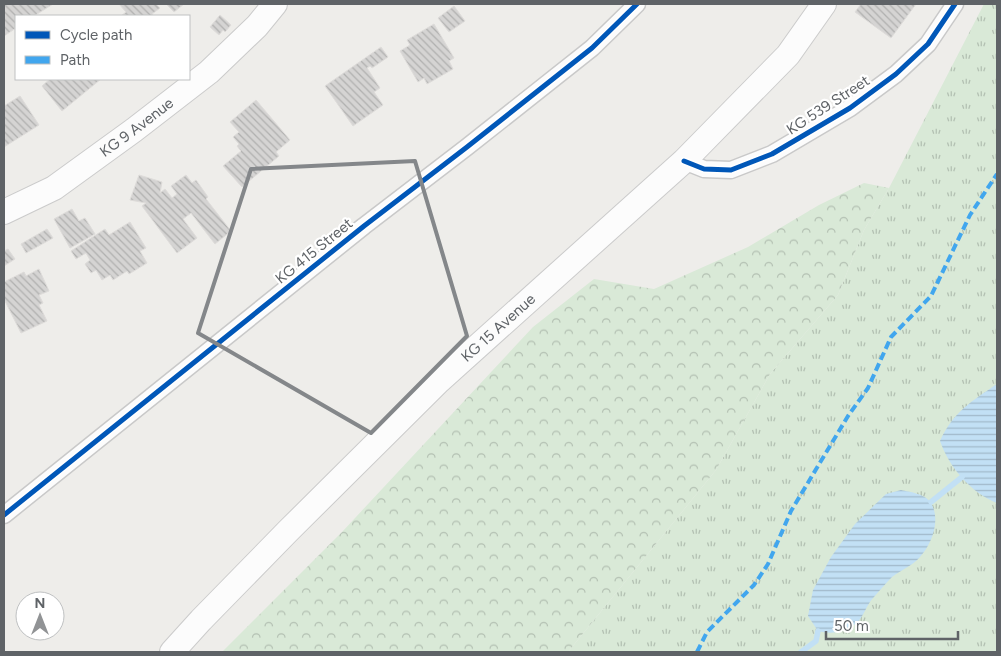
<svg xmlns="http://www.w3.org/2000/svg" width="1001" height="656" font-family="Figtree,sans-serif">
<defs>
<pattern id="grass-tufts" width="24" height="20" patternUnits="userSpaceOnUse" patternTransform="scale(1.25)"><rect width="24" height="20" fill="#d9e9d7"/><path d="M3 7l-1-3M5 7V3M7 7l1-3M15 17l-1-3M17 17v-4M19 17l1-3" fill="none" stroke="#b3c0b2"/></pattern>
<pattern id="forest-crowns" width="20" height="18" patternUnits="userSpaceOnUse" patternTransform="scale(1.25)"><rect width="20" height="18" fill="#d9e9d7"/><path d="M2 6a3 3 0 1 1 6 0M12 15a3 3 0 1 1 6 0" fill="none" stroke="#b3c0b2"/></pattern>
<pattern id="water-rules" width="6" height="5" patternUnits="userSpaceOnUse" patternTransform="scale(1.25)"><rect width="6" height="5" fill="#c2e0f5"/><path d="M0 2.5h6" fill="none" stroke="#a1b9ca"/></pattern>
<pattern id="building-back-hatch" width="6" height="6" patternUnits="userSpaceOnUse" patternTransform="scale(1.25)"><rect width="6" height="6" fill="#d5d4d3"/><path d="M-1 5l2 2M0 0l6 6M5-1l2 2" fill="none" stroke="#b0b0af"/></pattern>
</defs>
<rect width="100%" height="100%" fill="#eeedea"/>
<polygon fill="url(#grass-tufts)" points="984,4 997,4 997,652 568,652 716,470 770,374 838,295 864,230 889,188"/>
<polygon fill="url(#forest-crowns)" points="864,183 889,188 864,230 838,295 770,374 716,470 568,652 222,652 342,532 533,327 594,279 654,289 748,247 819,205"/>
<g fill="url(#water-rules)">
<path d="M997,384V503C971,493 949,467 940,441C953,412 972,401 997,384Z"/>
<path d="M901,490C910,492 926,494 931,503C941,520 932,544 920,557C912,566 901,570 892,577C886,583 880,590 874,597C865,606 864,620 851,627C840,633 830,634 818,631L808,616L813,590L831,557L855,524L886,494Z"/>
</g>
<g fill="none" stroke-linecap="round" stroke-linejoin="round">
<g stroke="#c2e0f5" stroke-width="5.5">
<polyline points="931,502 962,477"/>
<polyline points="801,652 816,641 818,631"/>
</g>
</g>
<g fill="url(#building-back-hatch)" stroke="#dedcda">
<polygon points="4,4 53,4 34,16 16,16 16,28 4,36"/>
<polygon points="119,4 156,4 160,8 152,14 154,16 121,16 126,12"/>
<polygon points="166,4 184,4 174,12"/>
<polygon points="861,4 916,4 891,38 855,12"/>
<polygon points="454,6 465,21 449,32 438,18"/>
<polygon points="220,15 231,25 225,32 223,30 219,35 210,27"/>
<polygon points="434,24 454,58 449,61 453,69 427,84 424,78 418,82 400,51 410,45 407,40"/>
<polygon points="381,47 388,57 372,68 370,66 367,68 380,88 374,92 383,105 353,126 325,86"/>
<polygon points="50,79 101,79 62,111 42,86"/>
<polygon points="20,96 39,125 4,147 4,106"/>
<polygon points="256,100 290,140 276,152 279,156 242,187 223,166 241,151 237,146 239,144 233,137 239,132 230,122"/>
<polygon points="139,175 162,182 160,193 165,189 172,198 177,194 171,186 186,175 192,183 196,180 208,197 206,199 231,231 215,244 191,213 183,219 197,238 177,253 142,206 146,203 130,200"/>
<polygon points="72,209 79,221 85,218 95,234 70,248 54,219"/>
<polygon points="130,222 146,248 140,251 147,263 129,274 127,271 113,280 110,275 102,280 96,270 91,273 85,264 90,260 86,253 76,259 71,251 105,229 109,235"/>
<polygon points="47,229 53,238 26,253 21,244"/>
<polygon points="8,249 15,259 4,266 4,251"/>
<polygon points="39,269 49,291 39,295 43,303 39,305 47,321 21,333 4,299 4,282 24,272 26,276"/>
</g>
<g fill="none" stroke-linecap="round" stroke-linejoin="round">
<defs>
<g id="street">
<polyline points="684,161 704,169 731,170 772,154 850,108 896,74 928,44 955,4"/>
<polyline points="4,515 364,226 467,147 592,48 637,4"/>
</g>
<g id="secondary">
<path id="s1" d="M4,212L54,188L134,130L209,72L257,26L275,4"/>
<path id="s2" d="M172,652L201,620L288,531L439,381L684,161L788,55L824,4"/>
</g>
</defs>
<use href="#street" stroke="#c9c9c9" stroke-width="19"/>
<use href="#secondary" stroke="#cbcbcb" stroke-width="26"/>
<use href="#street" stroke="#fcfcfc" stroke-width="16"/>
<use href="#secondary" stroke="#fcfcfc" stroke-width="24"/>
<polyline stroke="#41a6ee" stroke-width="4" stroke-dasharray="8 4" stroke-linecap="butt" points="697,652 707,632 754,585 768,564 791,511 848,416 868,388 891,337 931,296 970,215 997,174"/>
<defs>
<g id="cycleway">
<polyline points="684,161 704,169 731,170 772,154 850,108 896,74 928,44 955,4"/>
<polyline points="4,515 364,226 467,147 592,48 637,4"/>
</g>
</defs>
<use href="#cycleway" stroke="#fff" stroke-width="8"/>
<use href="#cycleway" stroke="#0057b8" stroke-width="5"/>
</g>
<path fill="none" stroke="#84878a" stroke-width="4" stroke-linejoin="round" d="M415,161L467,336L371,433L198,333L251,169Z"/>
<g text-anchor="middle" stroke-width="4.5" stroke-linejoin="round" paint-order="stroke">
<g font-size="15" fill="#5f6367" stroke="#fff">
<text transform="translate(828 105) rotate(-33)" y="5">KG 539 Street</text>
<text dy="5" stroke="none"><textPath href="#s1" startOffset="158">KG 9 Avenue</textPath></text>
<text transform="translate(314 251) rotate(-39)" y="5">KG 415 Street</text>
<text dy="5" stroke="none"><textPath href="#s2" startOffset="460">KG 15 Avenue</textPath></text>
</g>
</g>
<rect width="1001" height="656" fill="none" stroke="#5f6367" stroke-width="10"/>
<rect x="15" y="15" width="175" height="65" fill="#ffffff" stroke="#bfc1c2"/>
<rect x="25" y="31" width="25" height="8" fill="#0057b8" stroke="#bfc1c2"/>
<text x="60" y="40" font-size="15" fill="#5f6367">Cycle path</text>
<rect x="25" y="56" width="25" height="8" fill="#41a6ee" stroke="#bfc1c2"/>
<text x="60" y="65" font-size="15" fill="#5f6367">Path</text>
<g transform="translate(40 616)"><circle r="24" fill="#ffffff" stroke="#bfc1c2"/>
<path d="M0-4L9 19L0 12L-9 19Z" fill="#919395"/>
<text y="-8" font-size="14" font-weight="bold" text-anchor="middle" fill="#5f6367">N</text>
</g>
<path d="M826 631v8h132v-8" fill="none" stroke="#5f6367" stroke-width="2.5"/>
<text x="834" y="631" font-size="15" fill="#5f6367" stroke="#ffffff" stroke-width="4" paint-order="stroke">50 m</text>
</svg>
